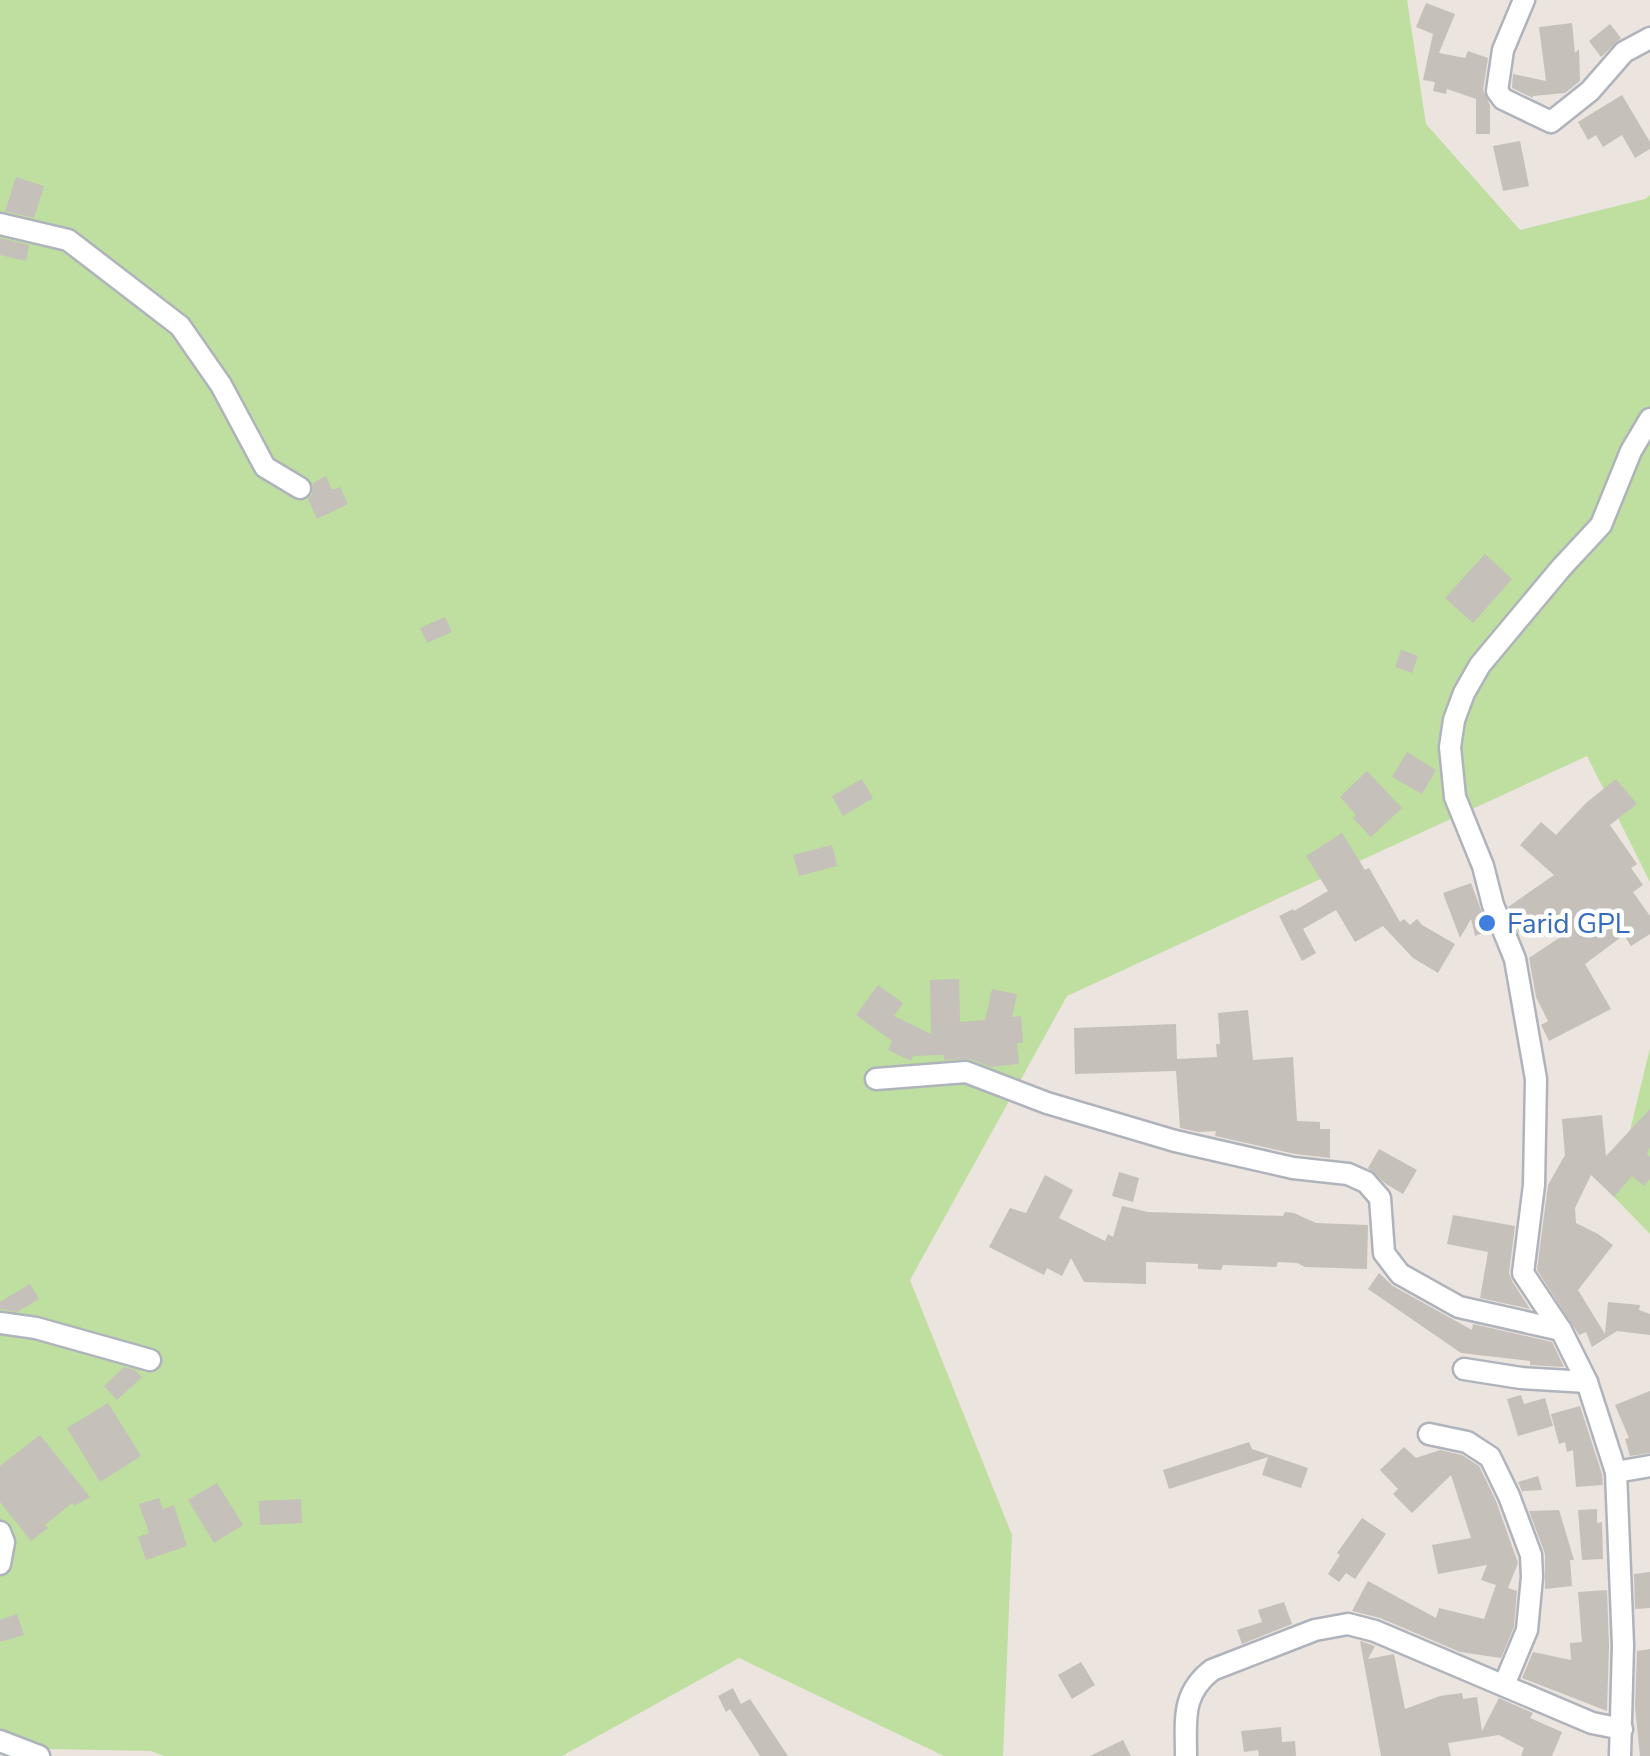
<svg xmlns="http://www.w3.org/2000/svg" width="1650" height="1756" font-family="'Nunito Sans',sans-serif">
<rect width="100%" height="100%" fill="#ece4df"/>
<g fill="#bedf9f">
<polygon points="0,0 1407,0 1426,124 1520,230 1645,199 1650,195 1650,882 1587,756 1067,996 910,1280 1012,1535 1003,1756 944,1756 739,1658 562,1756 164,1756 151,1751 0,1748"/>
<polygon points="1650,1048 1650,1234 1614,1197"/>
</g>
<g fill="#c5c0ba">
<polygon points="1426,3 1455,14 1439,53 1465,58 1468,51 1488,58 1483,90 1490,105 1490,134 1476,134 1476,99 1447,89 1446,94 1433,91 1435,82 1423,80 1433,34 1416,27"/>
<polygon points="1572,23 1575,53 1579,49 1580,81 1565,93 1533,96 1533,98 1512,88 1513,74 1546,81 1539,27"/>
<polygon points="1610,24 1621,38 1601,57 1589,41"/>
<polygon points="1622,95 1650,142 1650,149 1635,158 1622,135 1603,147 1596,135 1588,140 1578,122"/>
<polygon points="1520,141 1529,186 1503,191 1493,146"/>
<polygon points="16,177 44,186 34,218 5,211"/>
<polygon points="0,238 29,245 26,261 0,255"/>
<polygon points="326,476 332,490 340,487 348,504 317,519 308,499 312,494 313,483"/>
<polygon points="1485,554 1512,579 1473,623 1445,598"/>
<polygon points="445,617 452,632 427,643 420,628"/>
<polygon points="1401,650 1418,656 1412,673 1395,667"/>
<polygon points="1407,752 1436,770 1422,794 1392,777"/>
<polygon points="1367,771 1402,808 1371,837 1353,818 1356,815 1340,797"/>
<polygon points="862,779 873,798 843,816 832,796"/>
<polygon points="1616,779 1637,804 1610,825 1637,864 1631,868 1643,885 1633,892 1650,916 1650,934 1631,946 1624,935 1585,964 1611,1009 1549,1041 1541,1025 1548,1021 1536,997 1529,958 1562,936 1546,913 1519,933 1508,907 1554,875 1520,845 1541,822 1556,835 1586,803"/>
<polygon points="1342,833 1365,870 1369,868 1400,922 1404,919 1410,925 1417,919 1422,925 1455,944 1438,973 1413,958 1383,926 1355,942 1336,910 1303,929 1316,953 1302,961 1279,916 1293,909 1294,911 1328,891 1306,856"/>
<polygon points="832,845 837,866 799,876 793,855"/>
<polygon points="1471,883 1489,931 1475,936 1471,919 1460,938 1443,893"/>
<polygon points="959,979 960,1022 985,1020 992,989 1017,994 1012,1017 1021,1016 1023,1043 1017,1043 1019,1064 991,1067 970,1059 944,1060 944,1055 913,1056 911,1061 888,1050 892,1041 856,1015 878,985 903,1003 894,1016 931,1034 930,980"/>
<polygon points="1248,1010 1253,1060 1293,1057 1297,1121 1320,1122 1320,1129 1330,1129 1330,1158 1295,1154 1215,1136 1216,1131 1198,1132 1180,1128 1176,1071 1075,1074 1074,1028 1176,1024 1177,1059 1217,1057 1216,1044 1220,1044 1218,1013"/>
<polygon points="1650,1109 1650,1147 1647,1154 1650,1157 1650,1179 1644,1186 1632,1176 1614,1197 1591,1175 1575,1208 1576,1223 1598,1234 1613,1245 1578,1290 1605,1334 1608,1302 1640,1305 1639,1310 1650,1314 1650,1335 1617,1331 1592,1347 1586,1332 1579,1335 1537,1270 1548,1185 1565,1155 1562,1119 1602,1115 1606,1156"/>
<polygon points="1379,1149 1417,1170 1403,1194 1386,1184 1368,1168"/>
<polygon points="1119,1172 1139,1178 1133,1202 1112,1196"/>
<polygon points="1045,1175 1073,1190 1059,1218 1105,1241 1108,1234 1113,1237 1122,1206 1148,1212 1283,1216 1285,1212 1294,1213 1316,1223 1368,1225 1367,1269 1305,1267 1297,1263 1278,1262 1276,1267 1223,1265 1221,1270 1198,1269 1198,1264 1146,1262 1146,1284 1084,1282 1071,1258 1062,1276 1047,1268 1044,1275 989,1247 1010,1208 1026,1213"/>
<polygon points="1453,1215 1515,1226 1509,1273 1512,1281 1530,1309 1480,1298 1488,1252 1447,1244"/>
<polygon points="1379,1273 1393,1286 1472,1330 1473,1324 1552,1342 1564,1367 1530,1365 1530,1361 1461,1353 1368,1289"/>
<polygon points="30,1284 39,1299 17,1312 0,1309 0,1302"/>
<polygon points="124,1367 135,1370 142,1377 117,1400 104,1386"/>
<polygon points="1650,1391 1650,1453 1630,1456 1625,1439 1629,1438 1615,1405"/>
<polygon points="1521,1395 1524,1404 1545,1398 1553,1426 1518,1436 1507,1399"/>
<polygon points="108,1403 141,1456 100,1482 67,1428"/>
<polygon points="1580,1406 1602,1474 1603,1485 1576,1487 1573,1450 1567,1452 1565,1442 1559,1444 1551,1414"/>
<polygon points="40,1435 90,1497 74,1506 72,1503 45,1525 48,1528 31,1541 0,1502 0,1466"/>
<polygon points="1249,1442 1252,1449 1308,1468 1301,1488 1262,1475 1268,1457 1169,1489 1163,1470"/>
<polygon points="1404,1447 1416,1458 1440,1450 1462,1455 1479,1466 1496,1501 1518,1563 1508,1588 1517,1591 1514,1627 1501,1658 1460,1652 1380,1618 1352,1611 1368,1581 1436,1618 1439,1608 1484,1619 1496,1585 1481,1580 1487,1565 1438,1574 1432,1545 1471,1538 1451,1475 1412,1513 1393,1494 1398,1489 1380,1470"/>
<polygon points="1538,1476 1542,1490 1523,1491 1523,1493 1518,1482"/>
<polygon points="217,1483 243,1525 214,1543 188,1500"/>
<polygon points="159,1498 163,1509 174,1505 187,1546 146,1560 138,1537 149,1533 139,1504"/>
<polygon points="301,1499 302,1523 260,1525 259,1501"/>
<polygon points="1597,1509 1597,1523 1602,1522 1603,1559 1582,1560 1578,1510"/>
<polygon points="1559,1510 1574,1560 1570,1560 1572,1586 1545,1589 1545,1554 1529,1511"/>
<polygon points="1362,1518 1386,1534 1355,1579 1346,1573 1339,1582 1328,1574 1340,1555 1337,1553"/>
<polygon points="1650,1572 1650,1608 1635,1609 1634,1574"/>
<polygon points="1607,1590 1609,1645 1607,1711 1522,1678 1533,1652 1571,1660 1570,1643 1582,1642 1578,1592"/>
<polygon points="1284,1602 1292,1624 1242,1644 1237,1630 1262,1622 1258,1610"/>
<polygon points="17,1614 24,1635 0,1642 0,1620"/>
<polygon points="1360,1641 1375,1646 1368,1659 1394,1654 1405,1709 1440,1696 1462,1693 1463,1699 1477,1697 1482,1731 1499,1698 1533,1713 1530,1718 1562,1732 1552,1756 1521,1756 1524,1748 1499,1735 1448,1743 1451,1756 1381,1756"/>
<polygon points="1650,1649 1650,1756 1640,1756 1635,1707 1637,1651"/>
<polygon points="1081,1662 1095,1685 1072,1699 1058,1675"/>
<polygon points="733,1688 741,1704 750,1699 788,1756 760,1756 730,1709 726,1712 718,1696"/>
<polygon points="1281,1727 1282,1742 1295,1741 1296,1756 1259,1756 1258,1750 1244,1752 1241,1731"/>
<polygon points="1123,1740 1131,1756 1090,1756"/>
</g>
<g fill="none" stroke-linecap="round" stroke-linejoin="round">
<defs>
<g id="minor">
<polyline points="1524,0 1503,50 1497,91 1503,99 1551,122 1590,91 1624,52 1650,38"/>
<polyline points="0,224 68,240 180,326 221,385 265,467 300,488"/>
<polyline points="876,1079 966,1072 1047,1103 1175,1141 1293,1168 1348,1174 1366,1182 1380,1198 1384,1253 1400,1274 1459,1307 1561,1330"/>
<polyline points="0,1323 36,1328 150,1360"/>
<polyline points="1464,1369 1521,1378 1587,1382"/>
<polyline points="1429,1434 1467,1442 1490,1457 1509,1496 1531,1555 1532,1577 1527,1630 1504,1685"/>
<polyline points="1616,1472 1587,1382 1561,1330 1523,1273 1534,1185 1536,1079 1515,959 1493,905 1483,866 1455,797 1450,747 1454,720 1464,693 1480,665 1561,568 1601,525 1631,451 1650,419"/>
<polyline points="0,1532 4,1542 0,1564"/>
<polyline points="0,1741 39,1756"/>
<path d="M1186,1756C1186,1720 1181,1694 1212,1670L1315,1630L1348,1624L1375,1631L1592,1723L1622,1729"/>
<polyline points="1620,1756 1623,1645 1616,1472 1650,1466"/>
</g>
</defs>
<use href="#minor" stroke="#afb3bb" stroke-width="25"/>
<use href="#minor" stroke="#fff" stroke-width="20"/>
</g>
<circle fill="#3f7fe0" stroke="#fff" stroke-width="4" cx="1487" cy="923" r="10"/>
<g text-anchor="middle" stroke-width="9" stroke-linejoin="round" paint-order="stroke">
<g font-size="28" fill="#366cbe" stroke="#fff" text-anchor="start">
<text x="1507" y="933">Farid GPL</text>
</g>
</g>
</svg>
